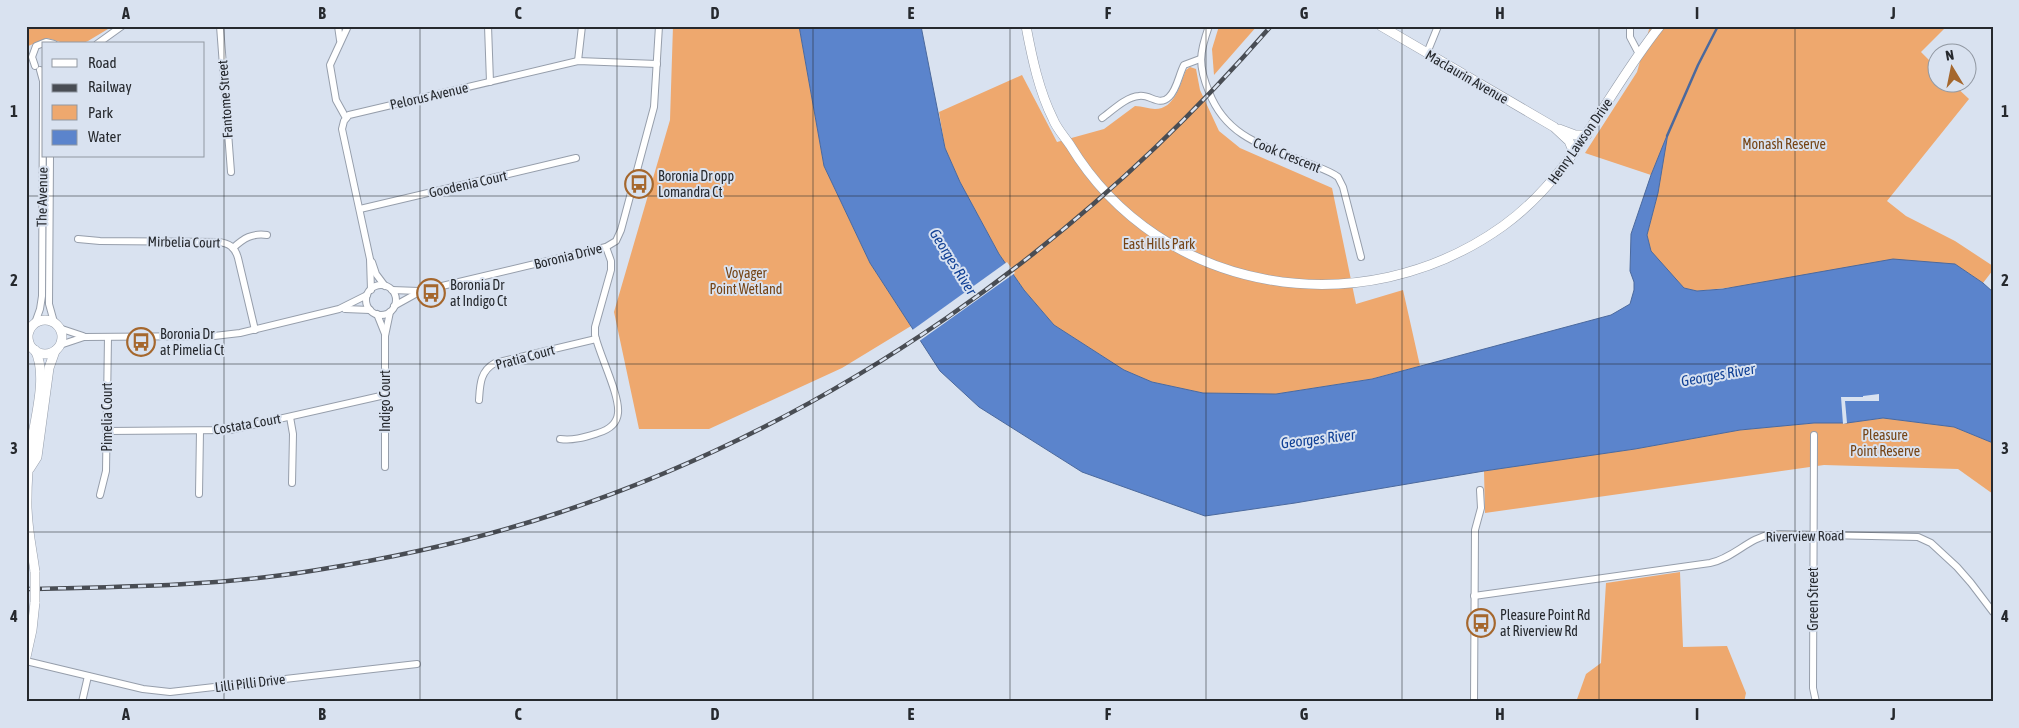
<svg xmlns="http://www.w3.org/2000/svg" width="2019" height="728" font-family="'Asap Condensed',sans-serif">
<rect width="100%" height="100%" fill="#d9e2f0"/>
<g fill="#eea86e">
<polygon points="26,26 113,26 88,41 81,44 67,44 47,38 26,47"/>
<polygon points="673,26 799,26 824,166 870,263 911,326 842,368 709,429 639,429 614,312 670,120"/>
<polygon points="1219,26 1257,26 1214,75 1212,49"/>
<polygon points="1650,26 1947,26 1921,52 1936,67 1936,82 1952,83 1969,99 1887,201 1906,216 1955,241 1993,266 1993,270 1983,283 1955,264 1697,291 1684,288 1660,262 1651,251 1647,235 1658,193 1667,136 1651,175 1585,153 1637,72"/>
<path d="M1190,67L1196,69L1200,90L1219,131L1240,148L1332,188L1356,304L1403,290L1420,366L1371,379L1276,394L1203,393L1152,382L1124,370L1054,325L1024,290L999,254L960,182L945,148L939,112L1022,75L1057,142L1104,129L1135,106C1142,106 1149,109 1155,109C1175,109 1180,84 1186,70Z"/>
<polygon points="1883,418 1954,427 1993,443 1993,494 1958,469 1824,465 1485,513 1484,471 1635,449 1740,430 1814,423 1847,423"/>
<polygon points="1680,572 1683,647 1727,646 1746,693 1744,702 1576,702 1586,674 1601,663 1606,583"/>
</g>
<polygon fill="#5b84cc" stroke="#4b699d" points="799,26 921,26 945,148 960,182 999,254 1024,290 1054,325 1124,370 1152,382 1203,393 1276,394 1372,379 1611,315 1630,304 1634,290 1634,282 1630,271 1631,234 1651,175 1668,133 1658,193 1647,235 1651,251 1684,288 1697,291 1723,289 1893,259 1955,264 1983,283 1993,292 1993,443 1954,427 1883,418 1847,423 1814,423 1740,430 1635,449 1484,471 1295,503 1205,516 1082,472 979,407 940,371 870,263 824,166"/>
<g fill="#d9e2f0">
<polygon points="1007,262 1015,273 918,342 911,331"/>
<polygon points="1879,394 1879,401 1845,401 1847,423 1843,424 1841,397 1863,397 1863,396"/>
</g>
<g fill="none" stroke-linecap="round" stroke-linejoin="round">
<polyline stroke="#4b699d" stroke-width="2.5" points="1667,136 1698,65 1718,26"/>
<defs>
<g id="street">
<polyline points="220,26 231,172"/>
<polyline points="338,26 340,40"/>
<polyline points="488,26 490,82"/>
<path d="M1209,26C1199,54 1198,65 1209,92C1227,139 1268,147 1310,164C1320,168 1330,171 1338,177L1343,187L1361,257"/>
<polyline points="1630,26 1630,37 1639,54"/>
<polyline points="97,44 122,26"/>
<polyline points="1427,53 1438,26"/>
<polyline points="578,61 582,26"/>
<polyline points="35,66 32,57 36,46 46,42 54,44"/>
<polyline points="346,118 336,100 330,65 348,26"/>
<path d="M1102,118C1113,110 1126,97 1139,96C1150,94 1159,107 1169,97C1177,90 1179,74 1184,65L1200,59"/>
<polyline points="50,156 49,304 54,322"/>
<polyline points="360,209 576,158"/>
<path d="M78,239L100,241L218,242C229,243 235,247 238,258L255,330"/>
<path d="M233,248C244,238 252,233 267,235"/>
<polyline points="372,262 376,274 385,286"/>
<circle cx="381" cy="300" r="15"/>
<polyline points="371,290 370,259 342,129 344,121 349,115 578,61 657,64"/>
<polyline points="392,290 419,291"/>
<polyline points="394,306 421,291 606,247 616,241 621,230 654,107 659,26"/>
<polyline points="345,309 370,310"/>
<polyline points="377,314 385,334"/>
<polyline points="35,323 40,309 42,296 43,99 43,81 40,70"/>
<polyline points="59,328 83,336"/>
<polyline points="26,330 31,326"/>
<polyline points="26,343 31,346"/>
<polyline points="60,345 84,337 214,336 240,333 339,309 367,295"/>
<path d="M479,400C480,385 480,371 495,363L596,339"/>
<polyline points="290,417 293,434 292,483"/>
<polyline points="107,431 230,430 385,395"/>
<polyline points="1814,435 1813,688 1816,702"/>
<path d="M560,439C573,441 585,437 598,433C608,430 617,424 618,413C620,395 599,354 595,335V327L611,270V261L606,247"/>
<polyline points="385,467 385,336 390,312"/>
<polyline points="199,494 200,431"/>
<polyline points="100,495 106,471 108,337"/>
<path d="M1474,596L1710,563C1734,558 1748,538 1772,534L1918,537L1931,543L1957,567L1971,583L1993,612"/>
<polyline points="26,661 143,689 170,692 417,664"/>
<polyline points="82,702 88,676"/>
<polyline points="1474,702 1475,530 1481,508 1480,490"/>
</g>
<g id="secondary">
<path d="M1026,26C1032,58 1039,91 1053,119C1057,129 1064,136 1070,145C1161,295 1362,327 1503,226C1574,175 1606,93 1660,26"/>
<polyline points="1381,26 1554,127 1569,141 1574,153"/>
<polyline points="1559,129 1575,135 1587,135"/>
<circle cx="45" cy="337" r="17"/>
<path d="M35,350C49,377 33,424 30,453C28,467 27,485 27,499C26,524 32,548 35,572"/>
<polyline points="30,468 37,457 49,368 55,351"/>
<polyline points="26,657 32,630 35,602"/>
</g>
</defs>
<use href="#street" stroke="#969eab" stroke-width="8"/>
<use href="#secondary" stroke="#969eab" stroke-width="10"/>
<use href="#street" stroke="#fff" stroke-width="6"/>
<use href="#secondary" stroke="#fff" stroke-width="9"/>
<defs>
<path id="rail" d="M26,589C123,587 221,586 317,570C398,557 480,539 558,513C836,421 1080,246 1271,26"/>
</defs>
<use href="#rail" stroke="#494d54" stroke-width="4.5"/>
<use href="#rail" stroke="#d9e2f0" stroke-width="2.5" stroke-dasharray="8" stroke-linecap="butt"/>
<defs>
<polyline id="secondary-bridge" points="35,572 35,602"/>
</defs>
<use href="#secondary-bridge" stroke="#969eab" stroke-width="10" stroke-linecap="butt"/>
<use href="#secondary-bridge" stroke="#fff" stroke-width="9"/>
</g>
<path fill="none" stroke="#26292e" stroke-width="1" stroke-opacity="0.55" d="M224,26V702M420,26V702M617,26V702M813,26V702M1010,26V702M1206,26V702M1402,26V702M1599,26V702M1795,26V702M26,196H1993M26,364H1993M26,532H1993"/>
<defs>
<symbol id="bus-ring" viewBox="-11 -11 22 22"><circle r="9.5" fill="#d9e2f0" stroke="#a5672d" stroke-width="1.5"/><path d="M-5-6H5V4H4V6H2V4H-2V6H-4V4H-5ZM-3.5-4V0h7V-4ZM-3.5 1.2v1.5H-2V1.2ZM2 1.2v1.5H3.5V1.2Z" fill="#a5672d"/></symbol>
</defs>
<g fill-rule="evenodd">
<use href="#bus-ring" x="623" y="168" width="32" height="32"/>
<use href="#bus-ring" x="415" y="277" width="32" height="32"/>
<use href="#bus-ring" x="125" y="326" width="32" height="32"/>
<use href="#bus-ring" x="1465" y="607" width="32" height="32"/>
</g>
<g text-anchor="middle" stroke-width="4" stroke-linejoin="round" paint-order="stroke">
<g font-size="14" fill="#26292e" stroke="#d9e2f0">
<text transform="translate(1467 77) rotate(30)" y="5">Maclaurin Avenue</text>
<text transform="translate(429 96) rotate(-13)" y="5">Pelorus Avenue</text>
<text transform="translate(225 99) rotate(-94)" y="5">Fantome Street</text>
<text transform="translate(1580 141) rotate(-55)" y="5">Henry Lawson Drive</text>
<text transform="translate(1287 155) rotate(22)" y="5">Cook Crescent</text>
<text transform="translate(468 184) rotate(-13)" y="5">Goodenia Court</text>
<text transform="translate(42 197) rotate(-89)" y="5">The Avenue</text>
<text transform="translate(184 242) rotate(1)" y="5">Mirbelia Court</text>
<text transform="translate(568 256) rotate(-14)" y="5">Boronia Drive</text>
<text transform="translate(525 357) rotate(-15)" y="5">Pratia Court</text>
<text transform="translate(385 401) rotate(-90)" y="5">Indigo Court</text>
<text transform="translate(107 417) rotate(-90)" y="5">Pimelia Court</text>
<text transform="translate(247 424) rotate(-10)" y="5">Costata Court</text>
<text transform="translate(1805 536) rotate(-1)" y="5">Riverview Road</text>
<text transform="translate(1813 599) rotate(-90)" y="5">Green Street</text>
<text transform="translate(250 683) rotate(-7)" y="5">Lilli Pilli Drive</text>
</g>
<g font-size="14" fill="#754415" stroke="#d9e2f0">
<text x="1784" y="149">Monash Reserve</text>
<text x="1159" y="249">East Hills Park</text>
<text x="746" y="278">Voyager<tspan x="746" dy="16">Point Wetland</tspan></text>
<text x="1885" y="440">Pleasure<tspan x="1885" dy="16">Point Reserve</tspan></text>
</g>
<g font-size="14" fill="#26292e" stroke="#d9e2f0" text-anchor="start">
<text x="658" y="181">Boronia Dr opp<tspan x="658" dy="16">Lomandra Ct</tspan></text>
<text x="450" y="290">Boronia Dr<tspan x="450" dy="16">at Indigo Ct</tspan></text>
<text x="160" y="339">Boronia Dr<tspan x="160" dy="16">at Pimelia Ct</tspan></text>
<text x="1500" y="620">Pleasure Point Rd<tspan x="1500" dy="16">at Riverview Rd</tspan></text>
</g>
<g font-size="15" font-style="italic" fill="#104095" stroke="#d9e2f0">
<text transform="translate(953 262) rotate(58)" y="5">Georges River</text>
<text transform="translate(1718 375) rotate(-10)" y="5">Georges River</text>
<text transform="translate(1318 439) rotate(-7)" y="5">Georges River</text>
</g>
</g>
<rect width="2019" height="728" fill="none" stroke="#d9e2f0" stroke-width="55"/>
<rect x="42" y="42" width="162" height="115" fill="#d9e2f0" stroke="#9198a2"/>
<rect x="52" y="59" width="25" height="8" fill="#ffffff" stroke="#9198a2"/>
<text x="88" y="68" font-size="15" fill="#26292e">Road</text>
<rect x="52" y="84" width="25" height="8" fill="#494d54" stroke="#9198a2"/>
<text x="88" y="92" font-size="15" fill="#26292e">Railway</text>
<rect x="52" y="105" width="25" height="15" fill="#eea86e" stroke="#9198a2"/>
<text x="88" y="118" font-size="15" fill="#26292e">Park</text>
<rect x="52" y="130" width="25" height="15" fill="#5b84cc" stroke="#9198a2"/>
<text x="88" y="142" font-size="15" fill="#26292e">Water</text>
<g transform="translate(1952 68) rotate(350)"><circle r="24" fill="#d9e2f0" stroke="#9198a2"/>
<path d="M0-4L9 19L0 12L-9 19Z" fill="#a5672d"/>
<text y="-8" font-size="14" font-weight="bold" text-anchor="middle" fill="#26292e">N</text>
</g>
<rect x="28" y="28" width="1964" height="672" fill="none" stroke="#26292e" stroke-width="2"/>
<g font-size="16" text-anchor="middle" font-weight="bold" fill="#26292e">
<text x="126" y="19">A</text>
<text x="322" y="19">B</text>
<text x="518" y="19">C</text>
<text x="715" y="19">D</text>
<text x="911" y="19">E</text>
<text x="1108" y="19">F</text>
<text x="1304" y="19">G</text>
<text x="1500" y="19">H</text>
<text x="1697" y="19">I</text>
<text x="1893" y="19">J</text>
<text x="14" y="117">1</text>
<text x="2005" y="117">1</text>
<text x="14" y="286">2</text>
<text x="2005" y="286">2</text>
<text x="14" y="454">3</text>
<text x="2005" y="454">3</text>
<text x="14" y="622">4</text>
<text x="2005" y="622">4</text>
<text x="126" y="720">A</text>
<text x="322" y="720">B</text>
<text x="518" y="720">C</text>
<text x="715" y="720">D</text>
<text x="911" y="720">E</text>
<text x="1108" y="720">F</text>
<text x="1304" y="720">G</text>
<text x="1500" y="720">H</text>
<text x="1697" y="720">I</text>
<text x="1893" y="720">J</text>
</g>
</svg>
